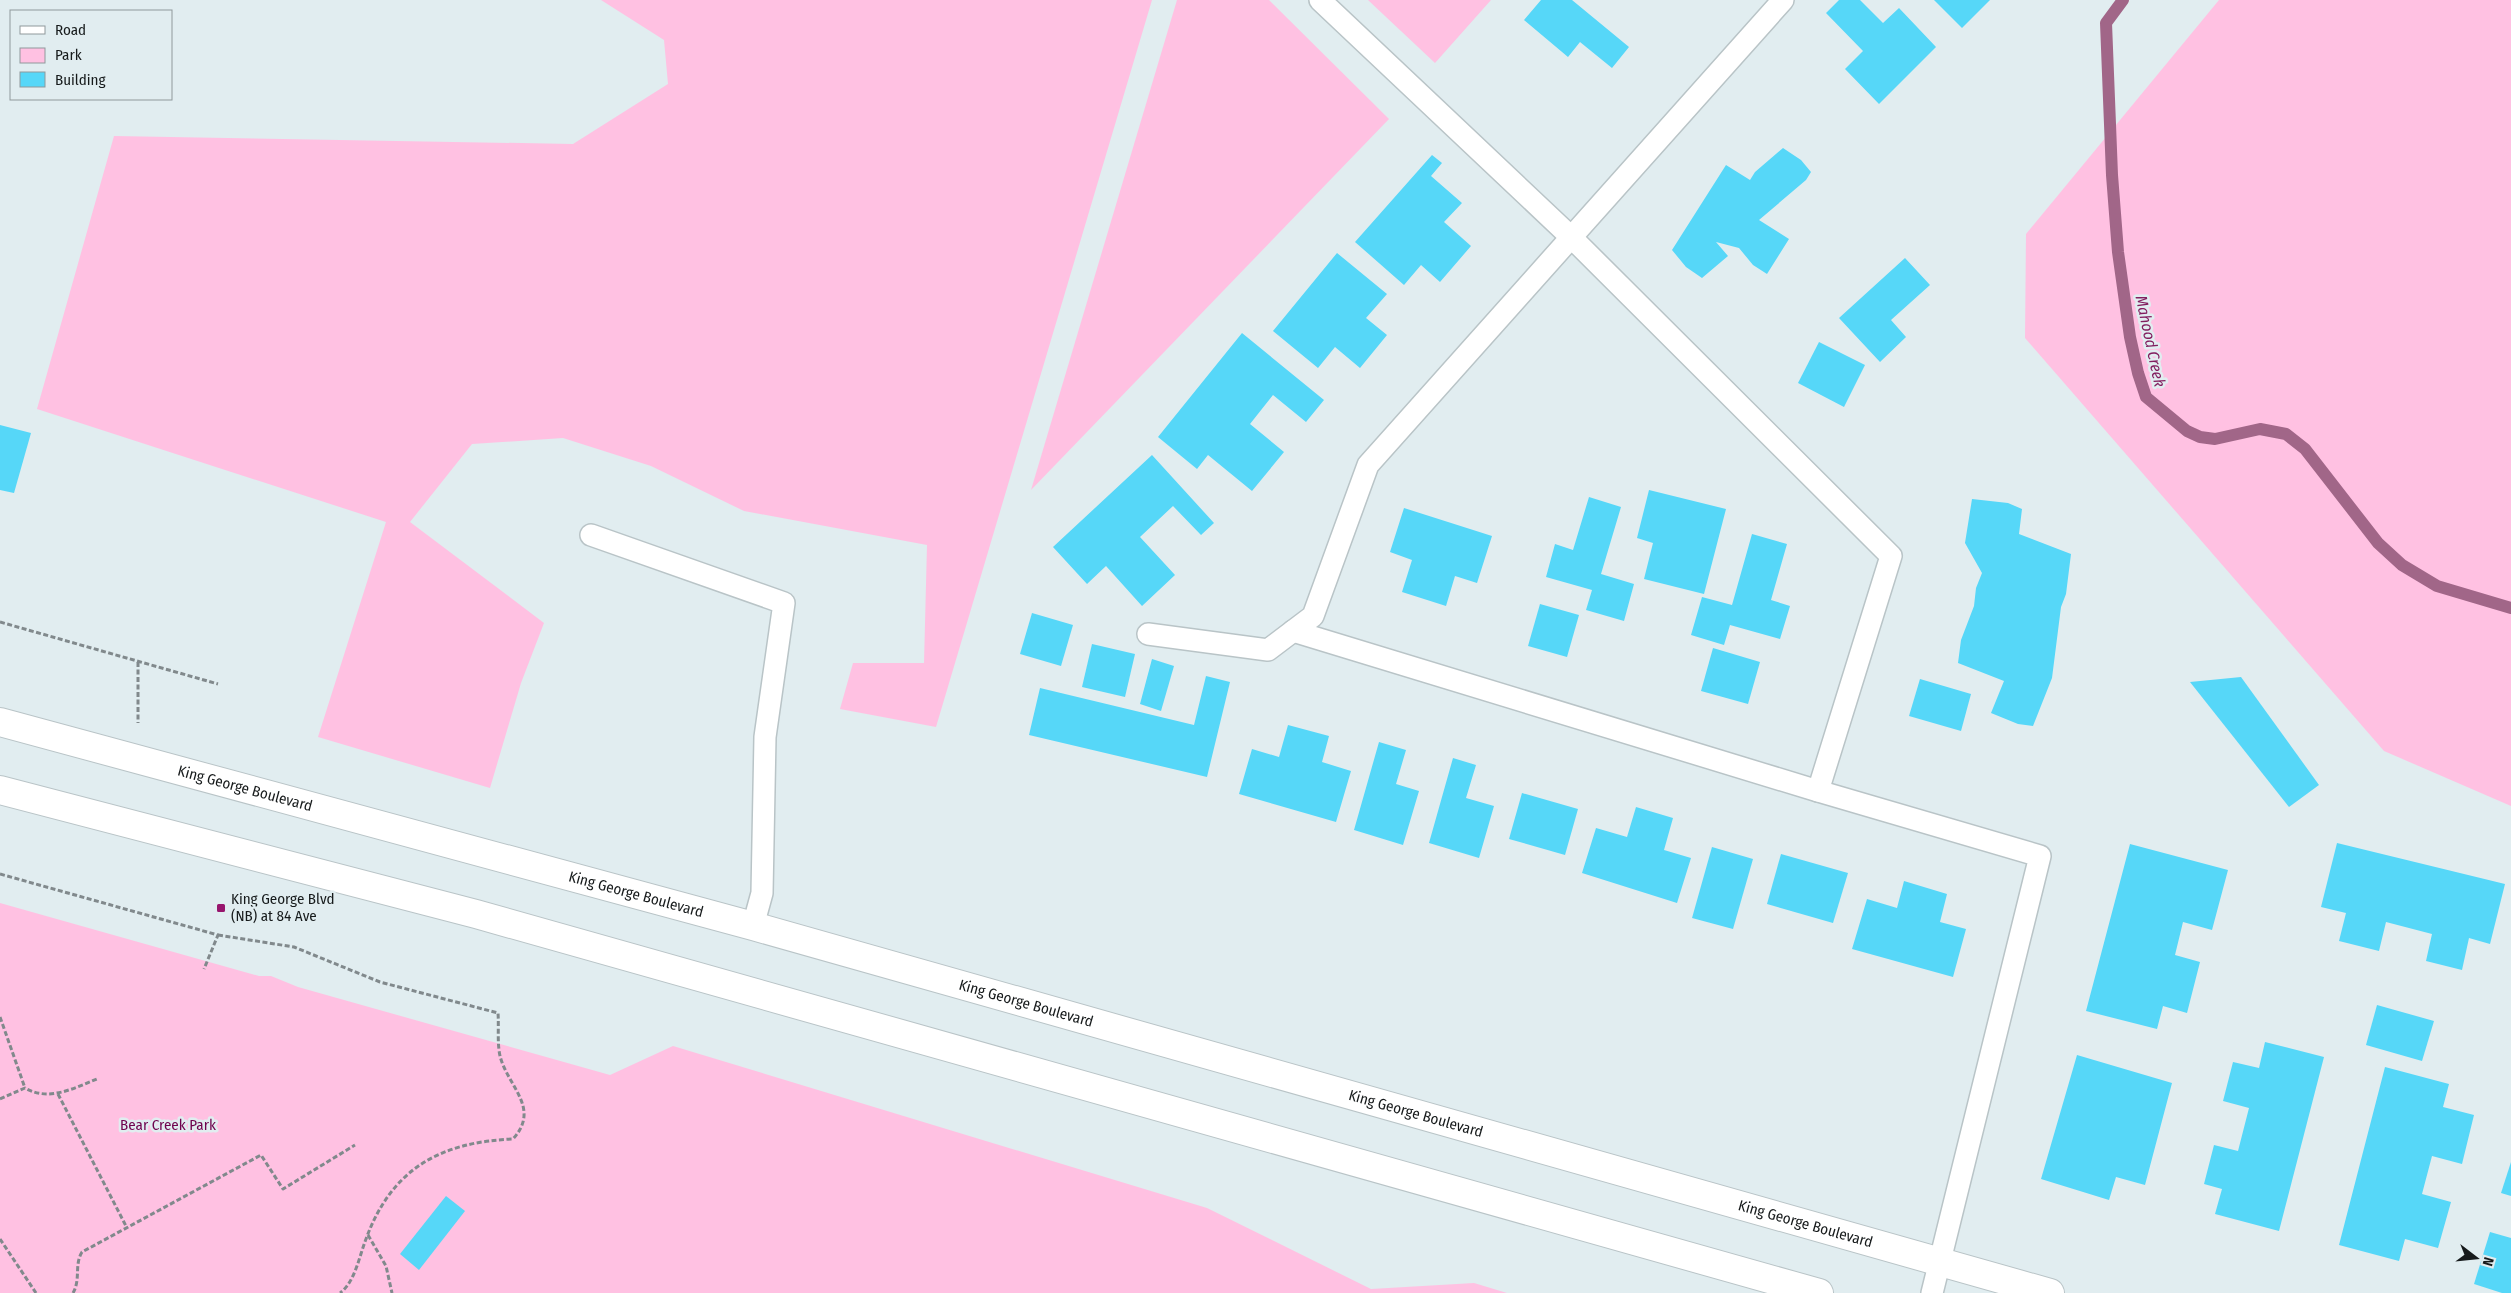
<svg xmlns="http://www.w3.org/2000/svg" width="2511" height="1293" font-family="'Fira Sans Condensed',sans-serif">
<rect width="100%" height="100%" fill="#e1edf0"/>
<g fill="#ffc1e2">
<polygon points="601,0 1152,0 936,727 840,709 853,663 924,663 927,545 744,511 651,466 563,438 472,444 410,522 544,623 521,683 490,788 318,737 386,522 37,409 114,136 573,144 668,84 664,40"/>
<polygon points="1177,0 1269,0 1389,119 1031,490"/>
<polygon points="1368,0 1491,0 1435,63"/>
<polygon points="2219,0 2511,0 2511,806 2384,751 2025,338 2026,234"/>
<polygon points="0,903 259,976 271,976 298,987 610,1075 673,1046 1207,1208 1371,1289 1474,1283 1507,1293 0,1293"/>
</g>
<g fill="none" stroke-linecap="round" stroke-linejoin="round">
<polyline stroke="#a16688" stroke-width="12" points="2123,0 2106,23 2112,175 2118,252 2130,337 2138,373 2146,397 2187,431 2200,437 2215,439 2260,429 2286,434 2305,449 2378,543 2402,565 2437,586 2511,608"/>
</g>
<g fill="#56d7f8">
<polygon points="1541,0 1572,0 1629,47 1612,68 1580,42 1568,57 1524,20"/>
<polygon points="1839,0 1860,0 1883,23 1899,8 1936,47 1879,104 1845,69 1863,51 1826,13"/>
<polygon points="1934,0 1990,0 1962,28"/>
<polygon points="1783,148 1801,160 1811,172 1806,180 1759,220 1789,239 1767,274 1753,265 1739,248 1716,242 1728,256 1702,278 1686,267 1672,250 1726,165 1750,180 1755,172"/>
<polygon points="1432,155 1442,163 1431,176 1462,203 1444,222 1471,246 1440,282 1421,265 1404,285 1355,242"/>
<polygon points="1337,253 1387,294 1366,318 1387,335 1360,368 1335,347 1318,368 1273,331"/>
<polygon points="1905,258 1930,285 1891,320 1906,337 1880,362 1839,318"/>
<polygon points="1242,333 1324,400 1306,422 1273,395 1250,424 1284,452 1252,491 1208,455 1197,469 1158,437"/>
<polygon points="1819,342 1865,365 1844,407 1798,383"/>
<polygon points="0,425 31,433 14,493 0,490"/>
<polygon points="1152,455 1214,523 1201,535 1173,506 1140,537 1175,575 1142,606 1106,566 1087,584 1053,547"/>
<polygon points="1649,490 1726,509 1704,594 1644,579 1653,543 1637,538"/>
<polygon points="1589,497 1621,507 1601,574 1634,584 1624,621 1586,610 1592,590 1546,577 1555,544 1573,550"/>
<polygon points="1972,499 2008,503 2022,509 2019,534 2071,554 2066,594 2061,607 2052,678 2033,726 2018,724 1991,713 2004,681 1958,663 1961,640 1974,606 1976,588 1982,573 1965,543"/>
<polygon points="1404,508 1492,536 1477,583 1455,576 1446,606 1402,592 1412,560 1390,552"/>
<polygon points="1752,534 1787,544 1771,600 1790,606 1780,639 1730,625 1724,645 1691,635 1702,597 1732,605"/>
<polygon points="1540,604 1579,615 1567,657 1528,646"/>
<polygon points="1032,613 1073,625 1061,666 1020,654"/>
<polygon points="1092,644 1135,654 1125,697 1082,687"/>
<polygon points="1713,648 1760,662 1748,704 1701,691"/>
<polygon points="1152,659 1174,666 1161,711 1140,704"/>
<polygon points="1206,676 1230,682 1207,777 1029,735 1040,688 1194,725"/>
<polygon points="2241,677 2319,785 2289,807 2190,682"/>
<polygon points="1920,679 1971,694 1961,731 1909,716"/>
<polygon points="1288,725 1329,736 1322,762 1351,771 1336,822 1239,794 1252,749 1279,757"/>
<polygon points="1379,742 1406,750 1396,784 1419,791 1403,845 1354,830"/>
<polygon points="1453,758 1476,765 1466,798 1494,806 1479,858 1429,843"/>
<polygon points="1522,793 1578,809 1565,855 1509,839"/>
<polygon points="1636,807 1673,818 1664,850 1691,858 1677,903 1582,873 1596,828 1627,837"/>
<polygon points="2337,843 2505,884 2490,944 2469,938 2462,970 2426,961 2432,934 2386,922 2379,951 2339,941 2346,913 2321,907"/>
<polygon points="2130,844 2228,870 2212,930 2183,922 2175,955 2200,962 2187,1013 2163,1006 2157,1029 2086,1011"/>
<polygon points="1712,847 1753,859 1733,929 1692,918"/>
<polygon points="1781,854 1848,873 1833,923 1767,904"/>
<polygon points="1904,881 1947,894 1940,922 1966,929 1953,977 1852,949 1867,899 1897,908"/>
<polygon points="2377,1005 2434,1021 2422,1061 2366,1045"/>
<polygon points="2265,1042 2324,1057 2279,1231 2215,1214 2222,1189 2204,1184 2214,1145 2238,1151 2249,1108 2223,1101 2233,1062 2259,1068"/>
<polygon points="2077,1055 2172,1083 2145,1185 2116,1177 2109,1200 2041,1179"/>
<polygon points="2385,1067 2449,1084 2443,1107 2474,1115 2462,1164 2432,1156 2422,1194 2451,1202 2438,1248 2405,1239 2399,1261 2339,1245"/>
<polygon points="2511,1162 2511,1196 2501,1193"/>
<polygon points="446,1196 465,1211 419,1270 400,1254"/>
<polygon points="2490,1232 2511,1238 2511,1293 2502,1293 2474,1284"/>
</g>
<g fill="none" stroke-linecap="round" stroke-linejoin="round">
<defs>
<g id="service">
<polyline points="1320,0 1572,238 1891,556 1818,791 2040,856 1932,1293"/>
<polyline points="591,535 784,603 765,737 762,893 753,926"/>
<polyline points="1293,631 1818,791"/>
<polyline points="1148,634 1268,650 1313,616 1368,465 1783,0"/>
</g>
<g id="primary">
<path id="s1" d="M0,722L753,926L2050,1293"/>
<polyline points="0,790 476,914 1819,1293"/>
</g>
</defs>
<use href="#service" stroke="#b9c4c7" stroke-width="24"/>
<use href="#primary" stroke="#b9c4c7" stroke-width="30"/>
<g stroke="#81898c" stroke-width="3" stroke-dasharray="5 2.5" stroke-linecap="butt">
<polyline points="0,622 218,684"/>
<polyline points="138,662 138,723"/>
<polyline points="0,874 218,935 204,969"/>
<path d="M218,935L294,947L380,982L498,1013C499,1027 497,1042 500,1056C508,1087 541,1108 513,1139C441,1142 392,1168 366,1239C359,1257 355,1282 340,1293"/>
<polyline points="0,1017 25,1088"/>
<polyline points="58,1094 127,1228"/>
<path d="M0,1099L25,1088C49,1102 74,1088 97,1079"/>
<polyline points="368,1235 386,1266 392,1293"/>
<polyline points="0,1239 36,1293"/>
<path d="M73,1293C81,1279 74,1265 82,1252L261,1155L283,1189L355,1145"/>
</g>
<use href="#service" stroke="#fff" stroke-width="21"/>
<use href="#primary" stroke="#fff" stroke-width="28"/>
</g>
<rect fill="#97156d" stroke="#e1edf0" stroke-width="2" x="216" y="903" width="10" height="10" rx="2.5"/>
<g text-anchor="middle" stroke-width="5" stroke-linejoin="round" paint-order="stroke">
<g font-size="15" fill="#161a1b" stroke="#e1edf0">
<text dy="5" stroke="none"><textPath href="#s1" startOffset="254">King George Boulevard</textPath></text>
<text dy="5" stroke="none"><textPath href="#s1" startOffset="659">King George Boulevard</textPath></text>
<text dy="5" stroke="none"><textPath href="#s1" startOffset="1064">King George Boulevard</textPath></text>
<text dy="5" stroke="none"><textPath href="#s1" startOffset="1469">King George Boulevard</textPath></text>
<text dy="5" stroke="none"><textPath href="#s1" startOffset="1874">King George Boulevard</textPath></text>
</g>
<g font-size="15" fill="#161a1b" stroke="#e1edf0" text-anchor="start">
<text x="231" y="904">King George Blvd<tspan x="231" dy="17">(NB) at 84 Ave</tspan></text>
</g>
<g font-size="15" fill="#6f034e" stroke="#e1edf0">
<text x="168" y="1130">Bear Creek Park</text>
</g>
<g font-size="16" font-style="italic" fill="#821e5f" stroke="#e1edf0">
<text transform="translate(2151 341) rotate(78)" y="6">Mahood Creek</text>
</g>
</g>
<rect x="10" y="10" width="162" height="90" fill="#e1edf0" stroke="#90999b"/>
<rect x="20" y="26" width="25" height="8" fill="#ffffff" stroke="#90999b"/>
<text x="55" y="35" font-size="15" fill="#161a1b">Road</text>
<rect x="20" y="48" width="25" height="15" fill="#ffc1e2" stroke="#90999b"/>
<text x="55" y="60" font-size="15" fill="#161a1b">Park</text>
<rect x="20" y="72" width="25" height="15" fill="#56d7f8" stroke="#90999b"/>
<text x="55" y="85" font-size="15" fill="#161a1b">Building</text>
<g transform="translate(2476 1258) rotate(106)" stroke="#e1edf0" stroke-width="4" paint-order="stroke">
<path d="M0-4L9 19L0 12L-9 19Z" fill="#161a1b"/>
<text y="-8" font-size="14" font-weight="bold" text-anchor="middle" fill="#161a1b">N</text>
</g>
</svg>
